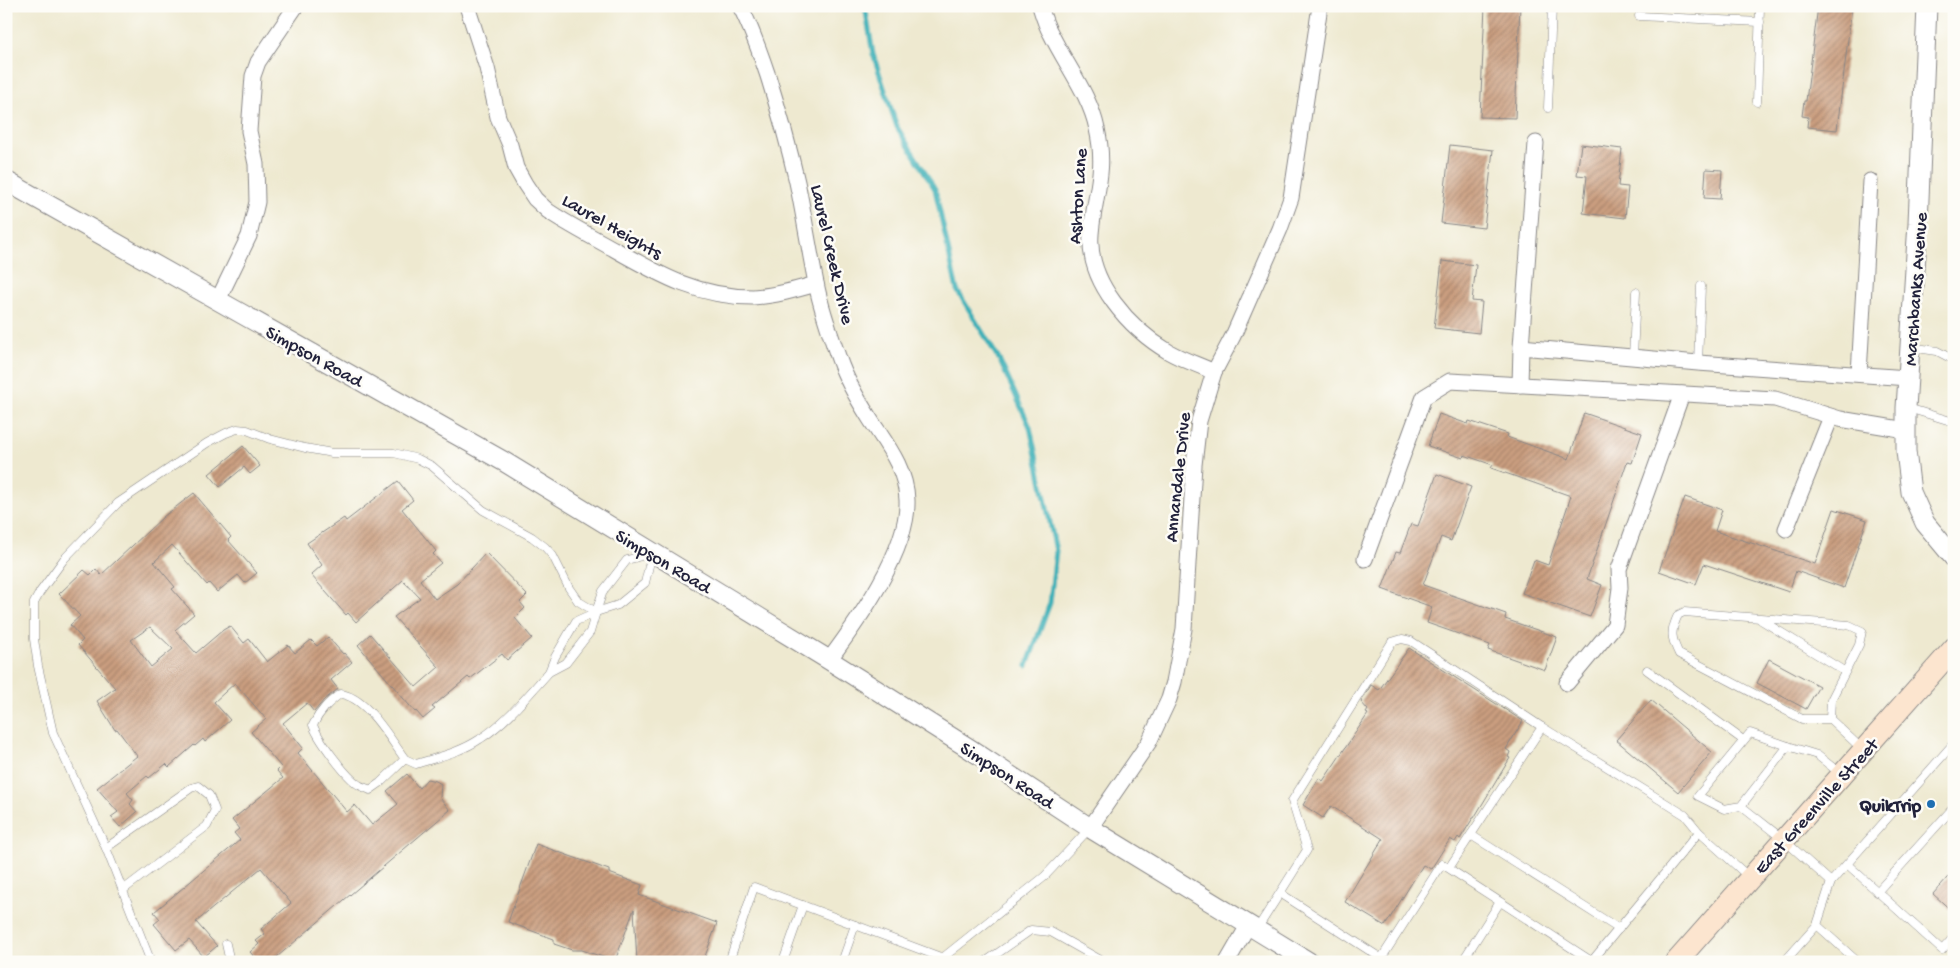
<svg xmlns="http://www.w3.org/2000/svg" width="1960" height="968" font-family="'Gochi Hand',sans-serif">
<defs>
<pattern id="building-hatch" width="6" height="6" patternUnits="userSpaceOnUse" patternTransform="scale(1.25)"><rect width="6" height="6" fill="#ca9e7f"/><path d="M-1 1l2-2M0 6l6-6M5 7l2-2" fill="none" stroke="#a48069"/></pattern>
</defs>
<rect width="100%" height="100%" fill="#fdfcf7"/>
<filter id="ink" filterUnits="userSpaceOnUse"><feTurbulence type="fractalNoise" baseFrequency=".02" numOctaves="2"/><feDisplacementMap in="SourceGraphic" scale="10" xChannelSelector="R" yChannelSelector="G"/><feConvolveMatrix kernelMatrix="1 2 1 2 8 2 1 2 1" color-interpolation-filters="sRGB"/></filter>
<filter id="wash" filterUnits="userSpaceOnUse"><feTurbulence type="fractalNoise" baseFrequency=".0096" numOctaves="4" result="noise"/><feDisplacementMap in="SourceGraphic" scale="20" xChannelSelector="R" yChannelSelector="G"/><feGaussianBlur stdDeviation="1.12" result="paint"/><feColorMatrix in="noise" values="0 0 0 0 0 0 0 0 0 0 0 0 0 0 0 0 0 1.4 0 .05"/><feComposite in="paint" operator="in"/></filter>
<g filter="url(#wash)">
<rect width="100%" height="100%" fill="#eee9d0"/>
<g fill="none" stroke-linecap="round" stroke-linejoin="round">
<polyline stroke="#40b1b8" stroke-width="5" points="865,6 873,54 897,127 935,189 957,290 1000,361 1030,427 1056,551 1050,603 1027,666"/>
</g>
<g id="blocks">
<g fill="url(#building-hatch)" fill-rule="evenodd">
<polygon points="1485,6 1520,6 1515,118 1480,117"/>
<polygon points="1818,6 1852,6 1837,130 1807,127 1808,117 1802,116 1804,101 1806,101"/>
<polygon points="1581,144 1622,149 1618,186 1628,187 1625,218 1583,213 1587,176 1577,175"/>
<polygon points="1450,145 1493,150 1484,228 1441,223"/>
<polygon points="1706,169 1722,170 1720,199 1704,198"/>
<polygon points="1442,261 1476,265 1472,301 1482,302 1479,333 1434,328"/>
<polygon points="1584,413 1642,433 1632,463 1627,462 1587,579 1602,585 1590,617 1522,593 1534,560 1548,565 1571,496 1491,468 1493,465 1464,455 1463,458 1428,446 1439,414 1468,424 1469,421 1508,434 1507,437 1569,459"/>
<polygon points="243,446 260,466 250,474 244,467 220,487 209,474"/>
<polygon points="1437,474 1471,487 1451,541 1441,537 1423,585 1506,614 1505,619 1557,637 1545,670 1488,650 1490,645 1427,623 1432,607 1382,589 1396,552 1400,553 1411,524 1418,526"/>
<polygon points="398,481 413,500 402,509 436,551 433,554 441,563 420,580 435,599 457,584 486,553 527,595 520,602 525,608 515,618 532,638 507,660 502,654 470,679 468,677 432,707 435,709 423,719 416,711 415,712 358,645 370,634 416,687 439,667 394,617 420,598 403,580 356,622 348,613 346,615 311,575 322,565 307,543 344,518 346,521"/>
<path d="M194,493L231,537L228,540L257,573L245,583L238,575L217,592L209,583L207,585L172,545L154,562L175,587L172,589L194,614L175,630L196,653L223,630L230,626L244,643L249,639L267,662L288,645L295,653L311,640L317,646L328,637L343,654L344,653L352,662L331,680L338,689L324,700L314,712L307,703L283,723L303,748L298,753L347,812L355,805L372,825L398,804L387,791L407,774L419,788L427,779L436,781L441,784L440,798L450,810L271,962H259L250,952L259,944L256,941L265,934L261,929L291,903L261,868L196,922L217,946L204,957L189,940L176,950L154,924L160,919L154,912L240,840L234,833L239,829L232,820L283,778L277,771L281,767L251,732L266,719L235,683L214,702L230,720L205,742L203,739L195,746L194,745L169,767L166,764L149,778L147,776L127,793L133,800L130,804L137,812L120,827L111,817L118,812L97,788L137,756L117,729L115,730L97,701L115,688L78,645L83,640L70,625L80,616L59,594L84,570L90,575L96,569L101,575L163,517ZM150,627L173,649L151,667L131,640Z"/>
<polygon points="1685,497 1722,510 1715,531 1815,564 1834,509 1867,520 1844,588 1796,571 1789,592 1704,564 1696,584 1659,571"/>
<polygon points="1409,648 1523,721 1506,749 1510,752 1508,757 1510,758 1474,818 1473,818 1460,839 1458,837 1455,842 1450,839 1431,869 1423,865 1385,926 1345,902 1383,839 1331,806 1323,818 1303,805 1319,778 1323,781 1368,714 1366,713 1368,710 1361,702 1371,685 1379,690"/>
<polygon points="1769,659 1819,686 1806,709 1757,683"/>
<polygon points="1651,700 1712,752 1678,792 1616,740"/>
<polygon points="536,844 609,870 609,873 642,885 639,895 717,923 703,962 637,962 634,909 615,961 582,950 572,950 554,944 554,939 508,922"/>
<polygon points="1954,870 1954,913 1933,894"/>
</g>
</g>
</g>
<g filter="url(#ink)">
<use href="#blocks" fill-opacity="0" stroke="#888686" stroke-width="1"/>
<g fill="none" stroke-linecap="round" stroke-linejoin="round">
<defs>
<g id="service">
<polyline points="1639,16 1760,22"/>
<polyline points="1757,102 1760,6"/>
<polyline points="1548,108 1552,6"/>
<polyline points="1910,347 1937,351 1954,360"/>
<polyline points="1633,357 1636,292"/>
<polyline points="1698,363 1701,286"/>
<polyline points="1908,408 1954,422"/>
<polygon points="652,553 645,583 618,605 596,612 603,591 627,560"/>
<polygon points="596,612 590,632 566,663 549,672 555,657 576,621"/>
<polyline points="1761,620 1844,671"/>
<polyline points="1647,670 1743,740"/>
<path d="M1830,719H1802L1679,654C1671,638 1670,632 1678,615L1684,612L1849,625L1862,631L1859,645L1831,700L1830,719L1862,749"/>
<polyline points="1788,746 1817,755 1841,774"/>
<path d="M405,759L380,783L370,790C367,788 362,787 359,785C346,777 318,739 313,725C320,711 328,703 340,694C366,696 390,739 405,759L416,764C438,757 461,752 480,739C507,722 528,695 549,672"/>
<polyline points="1741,806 1788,746 1750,733 1698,796 1724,809 1741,806 1784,840 1831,882 1954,743"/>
<polyline points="1471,835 1619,929"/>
<polyline points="106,848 191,788 198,786 209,795 215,810 207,826 123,890"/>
<polyline points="1847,864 1942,950 1954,937"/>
<polyline points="1449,868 1542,727 1685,815 1699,832"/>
<polyline points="1831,882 1817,925 1858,962"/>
<polyline points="1877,892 1954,807"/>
<polyline points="1280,893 1307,850 1292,801 1392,642 1402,639 1411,641 1542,727"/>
<polyline points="1257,929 1280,893 1387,962"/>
<polyline points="226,944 230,962"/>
<polyline points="940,960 1044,877 1090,828"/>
<polyline points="151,962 106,848 53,733 38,666 34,639 34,603 40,592 64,559 118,503 207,443 226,433 237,429 247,430 270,439 305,448 332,453 394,453 418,459 432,466 483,510 532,537 545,547 553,556 569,588 578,601 596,612"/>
<polyline points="729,962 754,887 943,958"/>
<polyline points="783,962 803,905"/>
<polyline points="842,962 855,925"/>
<polyline points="985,962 1031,930 1051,932 1104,962"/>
<polyline points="1379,962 1442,864 1593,962"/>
<polyline points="1462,962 1500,902"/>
<polyline points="1591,962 1699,832 1749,877"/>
<polyline points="1784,962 1817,925"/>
</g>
<g id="minor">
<path d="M467,6L487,68L498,117L510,145L516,168L525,184L535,199L548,211C569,225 592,237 614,249C660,275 698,297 753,297C774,296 795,290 816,284"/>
<path d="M740,6C752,29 760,52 768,76C779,111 789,147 797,182C804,215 809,249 816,283C821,308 830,334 839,359C846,380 858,400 870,419C886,444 906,468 907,500C909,550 858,621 829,660"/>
<path d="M1040,6C1043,16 1046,26 1051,34C1066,65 1090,95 1097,129C1107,172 1094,195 1091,234C1087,282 1130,329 1169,352C1183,360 1199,365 1214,372"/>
<polyline points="218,300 249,236 257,202 256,164 249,131 253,76 258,62 296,6"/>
<polyline points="1521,347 1536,143"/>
<polyline points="1859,374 1870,181"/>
<polyline points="1520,385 1521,347 1698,363 1908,378"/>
<polyline points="1786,529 1831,417"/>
<polyline points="1365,559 1424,397 1450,381 1775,399 1840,419 1906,430"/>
<polyline points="1567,683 1615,625 1620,588 1619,569 1682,394"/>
<polyline points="1090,828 1149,742 1169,699 1174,682 1184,629 1194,465 1199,421 1214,372 1233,336 1280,229 1291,198 1320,6"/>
<polyline points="1227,962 1249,924"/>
</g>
<g id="tertiary">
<polyline points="1927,6 1918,223 1906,408 1906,451 1911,492 1925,523 1954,558"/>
<polyline points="6,181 503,461 829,660 970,749 1090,828 1309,962"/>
</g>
<polyline id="secondary" points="1676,962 1954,648"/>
</defs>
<use href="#service" stroke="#888686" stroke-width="9"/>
<use href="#minor" stroke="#888686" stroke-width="17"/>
<use href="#tertiary" stroke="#888686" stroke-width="21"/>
<use href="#secondary" stroke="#888686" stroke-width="23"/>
<use href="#service" stroke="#fff" stroke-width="8"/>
<use href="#minor" stroke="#fff" stroke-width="15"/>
<use href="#tertiary" stroke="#fff" stroke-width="19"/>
<use href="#secondary" stroke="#fce5cf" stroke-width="21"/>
</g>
</g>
<circle fill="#1f6fb2" stroke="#fdfcf7" stroke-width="2" cx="1931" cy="804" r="5"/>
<g text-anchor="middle" stroke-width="5" stroke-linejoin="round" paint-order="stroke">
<g font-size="19" fill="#22223b" stroke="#fdfcf7">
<text transform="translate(1076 196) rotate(-86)" y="7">Ashton Lane</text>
<text transform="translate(613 225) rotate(30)" y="7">Laurel Heights</text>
<text transform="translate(834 254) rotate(77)" y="7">Laurel Creek Drive</text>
<text transform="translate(1914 289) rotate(-86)" y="7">Marchbanks Avenue</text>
<text transform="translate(315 355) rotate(29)" y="7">Simpson Road</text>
<text transform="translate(1176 477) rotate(-84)" y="7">Annandale Drive</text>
<text transform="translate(664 560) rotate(31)" y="7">Simpson Road</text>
<text transform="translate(1008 774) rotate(33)" y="7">Simpson Road</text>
<text transform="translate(1815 805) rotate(-48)" y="7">East Greenville Street</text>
</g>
<g font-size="19" font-weight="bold" fill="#22223b" stroke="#fdfcf7" text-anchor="end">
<text x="1921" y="811">QuikTrip</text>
</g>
</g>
<rect width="1960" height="968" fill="none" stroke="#fdfcf7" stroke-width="25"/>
</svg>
